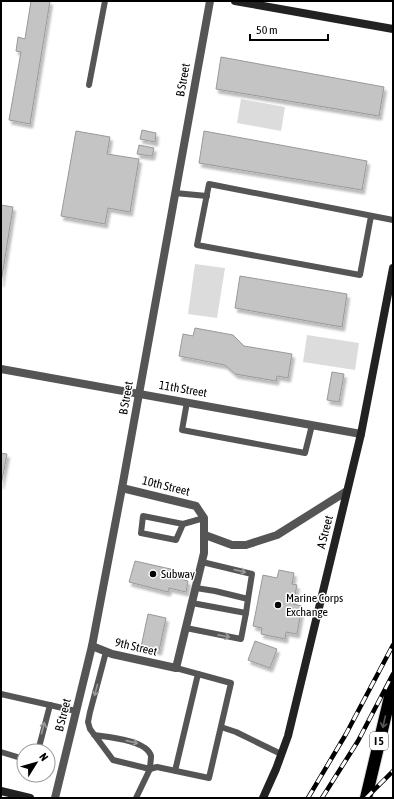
<svg xmlns="http://www.w3.org/2000/svg" width="394" height="799" font-family="'Asap Condensed',sans-serif">
<defs>
<filter id="shadow"><feDropShadow dx="2.5" dy="4" stdDeviation="1" flood-color="#0004"/></filter>
</defs>
<rect width="100%" height="100%" fill="#fff"/>
<g fill="#dcdcdc">
<polygon points="241,99 285,107 281,131 237,123"/>
<polygon points="195,264 225,268 217,318 188,314"/>
<polygon points="307,335 359,343 355,370 303,362"/>
</g>
<g fill="#c4c4c4" stroke="#999" filter="url(#shadow)">
<polygon points="31,1 50,1 30,124 9,120 21,52 16,51 18,37 25,39"/>
<polygon points="221,57 384,87 379,116 216,89"/>
<polygon points="142,130 156,133 155,142 140,139"/>
<polygon points="76,131 110,137 107,154 139,159 130,212 108,208 105,224 61,216"/>
<polygon points="204,131 367,161 362,190 199,163"/>
<polygon points="139,145 154,148 152,156 137,154"/>
<polygon points="1,205 13,207 1,283"/>
<polygon points="240,276 347,294 342,327 235,308"/>
<polygon points="195,328 233,335 244,346 292,354 288,378 277,376 276,381 235,374 225,365 179,356 183,334 193,336"/>
<polygon points="332,372 344,374 339,402 327,400"/>
<polygon points="1,453 7,454 1,485"/>
<polygon points="135,561 175,570 173,577 188,581 186,592 169,588 168,592 129,582"/>
<polygon points="279,570 294,573 292,584 297,585 293,604 302,606 297,634 286,632 285,639 261,634 262,628 253,626 263,575 277,578"/>
<polygon points="148,614 166,618 159,651 141,647"/>
<polygon points="255,641 277,649 270,668 248,660"/>
</g>
<g fill="none" stroke-linecap="round" stroke-linejoin="round">
<defs>
<polyline id="highway" points="366,798 393,684"/>
</defs>
<use href="#highway" stroke="#dbdbdb" stroke-width="14"/>
<g stroke="#555" stroke-width="6">
<polyline points="89,85 105,1"/>
<polyline points="175,193 207,196"/>
<polyline points="371,216 360,275 197,245 209,184 393,220"/>
<polyline points="187,402 182,430 305,453 312,425"/>
<polyline points="183,524 176,540 141,533 143,516 183,524 204,518"/>
<polyline points="196,588 215,591 248,599 252,574 202,562"/>
<polyline points="246,613 248,599"/>
<polyline points="186,628 241,639 246,613 192,603"/>
<polyline points="176,668 198,674"/>
<polyline points="1,694 76,711"/>
<polyline points="221,727 236,732 281,754"/>
<path d="M94,735C108,737 147,740 151,756C151,760 150,765 150,769L113,760L90,729L88,722L90,712L106,652"/>
<polyline points="38,751 50,705"/>
<polyline points="1,752 24,759"/>
<polyline points="136,798 150,769 157,767 209,778 231,683 198,674 175,771"/>
</g>
<g stroke="#555" stroke-width="8">
<polyline points="1,369 361,434"/>
<polyline points="205,535 232,545 246,545 277,535 347,491"/>
<polyline points="92,646 112,654 176,668 204,553 204,518 196,506 122,488"/>
<polyline points="55,798 92,646 122,488 210,1"/>
</g>
<g stroke="#222" stroke-width="8">
<polyline points="235,1 393,29"/>
<polyline points="1,791 30,798"/>
<polyline points="263,798 276,769 288,736 361,434 393,268"/>
</g>
<use href="#highway" stroke="#000" stroke-width="12"/>
<defs>
<g id="rail">
<polyline points="308,798 346,734 393,645"/>
<polyline points="322,798 358,741 393,674"/>
<polyline points="366,798 393,771"/>
</g>
</defs>
<use href="#rail" stroke="#000" stroke-width="4.5"/>
<use href="#rail" stroke="#fff" stroke-width="3" stroke-dasharray="9" stroke-linecap="butt"/>
</g>
<defs><path id="oneway-shaft" d="M-6 0H5M1.5-3L5.5 0L1.5 3" fill="none" stroke-width="1.6" stroke-linecap="round" stroke-linejoin="round"/></defs>
<g stroke="#999">
<use href="#oneway-shaft" transform="translate(240 571) rotate(13)"/>
<use href="#oneway-shaft" transform="translate(224 636) rotate(11)"/>
<use href="#oneway-shaft" transform="translate(96 690) rotate(105)"/>
<use href="#oneway-shaft" transform="translate(43 728) rotate(-75)"/>
<use href="#oneway-shaft" transform="translate(132 742) rotate(13)"/>
</g>
<use stroke="#595959" href="#oneway-shaft" transform="translate(384 722) rotate(103)"/>
<g fill="#000" stroke="#fff" stroke-width="1.5">
<circle cx="153" cy="574" r="4"/>
<circle cx="278" cy="605" r="4"/>
</g>
<g text-anchor="middle" stroke-width="3" stroke-linejoin="round" paint-order="stroke">
<rect fill="#fff" stroke="#4c4c4c" stroke-width="1" x="370" y="732" width="18" height="18" rx="3"/>
<g font-size="11" font-weight="bold" fill="#000">
<text x="379" y="745">I 5</text>
</g>
<g font-size="12" fill="#000" stroke="#fff">
<text transform="translate(183 80) rotate(-80)" y="4">B Street</text>
<text transform="translate(183 389) rotate(10)" y="4">11th Street</text>
<text transform="translate(126 398) rotate(-80)" y="4">B Street</text>
<text transform="translate(166 486) rotate(14)" y="4">10th Street</text>
<text transform="translate(325 532) rotate(-76)" y="4">A Street</text>
<text transform="translate(136 647) rotate(13)" y="4">9th Street</text>
<text transform="translate(63 715) rotate(-76)" y="4">B Street</text>
</g>
<g font-size="12" fill="#000" stroke="#fff" text-anchor="start">
<text x="161" y="578">Subway</text>
<text x="286" y="602">Marine Corps<tspan x="286" dy="14">Exchange</tspan></text>
</g>
</g>
<rect width="394" height="799" fill="none" stroke="#000000" stroke-width="4"/>
<g transform="translate(36 763) rotate(53)"><circle r="19" fill="#ffffff" stroke="#999999"/>
<path d="M0-3L7 15L0 10L-7 15Z" fill="#000000"/>
<text y="-6" font-size="11" font-weight="bold" text-anchor="middle" fill="#000000">N</text>
</g>
<path d="M250 34v6h78v-6" fill="none" stroke="#000000" stroke-width="2"/>
<text x="256" y="34" font-size="12" fill="#000000" stroke="#ffffff" stroke-width="3" paint-order="stroke">50 m</text>
</svg>
